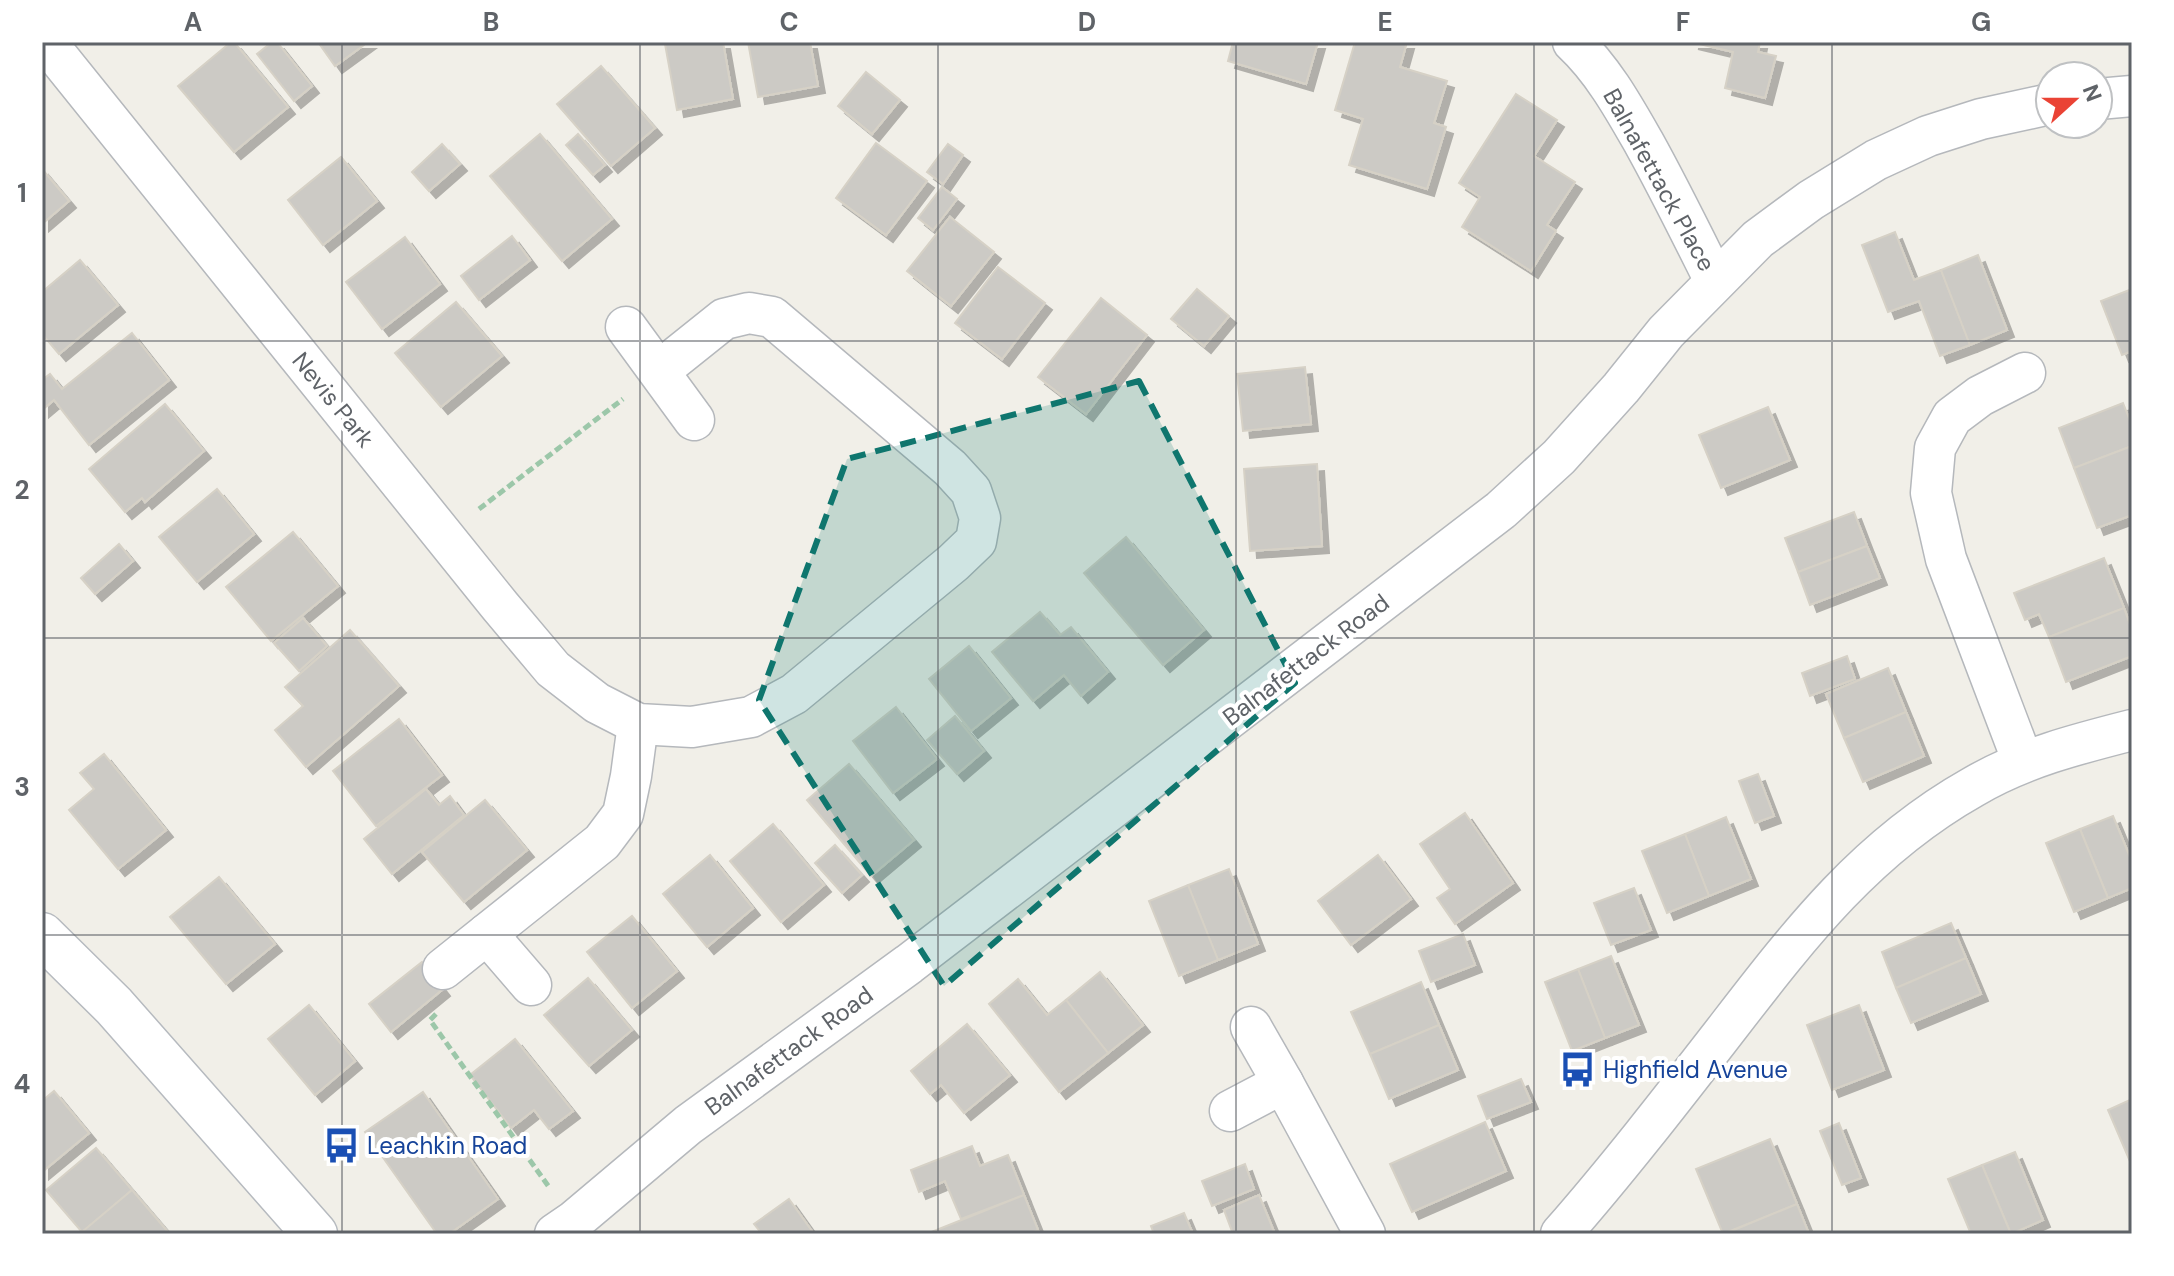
<svg xmlns="http://www.w3.org/2000/svg" width="2174" height="1276" font-family="'DM Sans',sans-serif">
<defs>
<filter id="shadow"><feDropShadow dx="7" dy="7" stdDeviation="0" flood-color="#0004"/></filter>
</defs>
<rect width="100%" height="100%" fill="#f1efe8"/>
<g fill="#cccac5" stroke="#d6d1c6" stroke-width="2" filter="url(#shadow)">
<polygon points="231,42 234,42 288,107 234,152 178,86"/>
<polygon points="272,42 277,42 312,86 294,101 257,54"/>
<polygon points="318,42 368,42 335,66"/>
<polygon points="673,42 723,42 733,99 677,110 665,44"/>
<polygon points="748,42 810,42 818,86 758,97"/>
<polygon points="1233,42 1318,42 1306,84 1228,61"/>
<polygon points="1355,42 1407,42 1400,67 1447,81 1434,123 1446,127 1427,189 1349,165 1363,119 1335,110"/>
<polygon points="1691,42 1760,42 1758,52 1776,56 1765,98 1725,88 1733,52"/>
<polygon points="601,66 655,128 611,166 557,104"/>
<polygon points="866,72 900,100 872,134 838,106"/>
<polygon points="1516,94 1557,120 1534,156 1575,182 1547,225 1556,231 1531,271 1462,227 1480,197 1459,183"/>
<polygon points="540,134 612,219 562,261 490,176"/>
<polygon points="578,134 605,165 593,175 566,145"/>
<polygon points="876,143 927,181 886,235 836,198"/>
<polygon points="442,144 460,164 429,191 412,172"/>
<polygon points="948,144 963,155 943,184 927,172"/>
<polygon points="341,157 377,201 323,245 288,200"/>
<polygon points="42,169 69,201 42,224"/>
<polygon points="942,187 957,199 933,230 918,218"/>
<polygon points="950,217 994,252 951,306 907,271"/>
<polygon points="1895,232 1914,280 1941,270 1970,345 1940,356 1919,301 1888,312 1862,245"/>
<polygon points="512,236 530,260 479,300 461,276"/>
<polygon points="405,237 440,284 382,329 346,282"/>
<polygon points="1978,255 2007,330 1970,345 1941,270"/>
<polygon points="80,260 118,305 59,354 42,334 42,292"/>
<polygon points="998,267 1045,303 1002,359 955,323"/>
<polygon points="1197,289 1229,316 1204,346 1171,319"/>
<polygon points="2132,289 2132,351 2122,355 2101,301"/>
<polygon points="1101,298 1147,335 1086,414 1038,377"/>
<polygon points="456,302 502,356 441,407 395,353"/>
<polygon points="132,333 169,380 89,445 54,400 42,410 42,380 50,374 62,389"/>
<polygon points="1305,367 1311,424 1243,431 1237,374"/>
<polygon points="2123,403 2132,426 2132,446 2074,468 2059,428"/>
<polygon points="165,404 204,451 145,502 142,498 125,512 89,469"/>
<polygon points="1768,407 1790,460 1721,488 1699,435"/>
<polygon points="2132,446 2132,515 2097,528 2074,468"/>
<polygon points="1317,464 1322,546 1250,551 1244,469"/>
<polygon points="217,489 254,534 197,582 159,537"/>
<polygon points="1854,512 1867,546 1798,572 1785,538"/>
<polygon points="293,532 338,586 271,641 226,587"/>
<polygon points="1126,537 1204,630 1163,665 1084,573"/>
<polygon points="119,544 133,561 95,594 81,578"/>
<polygon points="1867,546 1880,578 1810,605 1798,572"/>
<polygon points="2104,558 2124,608 2049,637 2039,614 2025,620 2014,593"/>
<polygon points="2124,608 2132,630 2132,656 2066,682 2049,637"/>
<polygon points="1040,612 1060,635 1071,627 1108,672 1081,696 1064,675 1033,701 992,652"/>
<polygon points="303,618 327,646 299,671 274,643"/>
<polygon points="350,630 399,686 306,767 275,730 303,706 285,687"/>
<polygon points="969,646 1011,698 971,731 929,679"/>
<polygon points="1847,656 1855,679 1810,696 1802,673"/>
<polygon points="1888,668 1906,712 1844,738 1826,694"/>
<polygon points="896,707 937,759 893,793 853,741"/>
<polygon points="1906,712 1924,756 1863,782 1844,738"/>
<polygon points="955,716 984,751 957,774 927,740"/>
<polygon points="399,719 442,775 376,826 333,771"/>
<polygon points="104,754 166,830 118,869 69,810 94,789 80,773"/>
<polygon points="849,764 914,840 871,876 807,800"/>
<polygon points="1758,774 1774,816 1755,823 1739,781"/>
<polygon points="426,789 439,805 450,796 464,815 392,874 364,839"/>
<polygon points="485,800 527,850 464,902 422,852"/>
<polygon points="1465,813 1513,883 1455,924 1437,898 1450,889 1420,844"/>
<polygon points="2113,816 2132,862 2132,888 2108,898 2080,829"/>
<polygon points="1726,817 1751,879 1709,896 1685,834"/>
<polygon points="773,824 824,885 781,922 730,861"/>
<polygon points="2080,829 2108,898 2074,912 2046,843"/>
<polygon points="1685,834 1709,896 1667,913 1642,851"/>
<polygon points="835,845 862,875 842,893 815,863"/>
<polygon points="710,855 753,908 707,947 663,894"/>
<polygon points="1378,855 1411,899 1351,945 1318,901"/>
<polygon points="1229,869 1258,944 1218,960 1188,885"/>
<polygon points="219,877 275,944 226,984 170,917"/>
<polygon points="1188,885 1218,960 1179,976 1149,901"/>
<polygon points="1634,888 1651,930 1611,945 1594,903"/>
<polygon points="632,916 677,971 632,1008 587,952"/>
<polygon points="1951,923 1966,958 1896,988 1882,952"/>
<polygon points="1463,934 1475,965 1431,982 1419,951"/>
<polygon points="1611,956 1639,1025 1605,1038 1578,969"/>
<polygon points="1966,958 1981,994 1911,1023 1896,988"/>
<polygon points="422,962 443,989 391,1032 369,1004"/>
<polygon points="1578,969 1605,1038 1572,1051 1545,982"/>
<polygon points="1100,972 1143,1025 1108,1053 1066,1000"/>
<polygon points="588,978 632,1030 589,1066 544,1015"/>
<polygon points="1018,979 1047,1015 1066,1000 1108,1053 1059,1092 989,1004"/>
<polygon points="1421,982 1439,1025 1370,1054 1351,1012"/>
<polygon points="309,1005 355,1061 315,1095 268,1039"/>
<polygon points="1859,1005 1884,1070 1832,1090 1807,1025"/>
<polygon points="967,1024 1010,1075 964,1113 941,1085 930,1094 911,1071"/>
<polygon points="1439,1025 1458,1070 1389,1099 1370,1054"/>
<polygon points="515,1039 573,1111 549,1129 534,1110 511,1128 470,1075"/>
<polygon points="1521,1079 1531,1102 1487,1119 1478,1096"/>
<polygon points="54,1091 89,1133 42,1172 42,1101"/>
<polygon points="423,1092 498,1199 449,1234 437,1234 365,1132"/>
<polygon points="2132,1099 2132,1166 2108,1110"/>
<polygon points="1485,1122 1506,1171 1412,1212 1390,1164"/>
<polygon points="1839,1123 1861,1178 1842,1185 1820,1131"/>
<polygon points="1770,1139 1797,1204 1723,1234 1696,1169"/>
<polygon points="972,1146 980,1166 1008,1155 1024,1195 961,1219 945,1181 919,1192 911,1170"/>
<polygon points="96,1148 132,1190 82,1232 46,1190"/>
<polygon points="2015,1152 2043,1220 2011,1234 1982,1165"/>
<polygon points="1245,1164 1254,1189 1212,1206 1202,1181"/>
<polygon points="1982,1165 2011,1234 1971,1234 1948,1179"/>
<polygon points="132,1190 168,1232 166,1234 84,1234 82,1232"/>
<polygon points="1024,1195 1038,1230 1029,1234 929,1233"/>
<polygon points="1259,1195 1275,1234 1233,1234 1224,1210"/>
<polygon points="789,1199 814,1234 762,1234 754,1224"/>
<polygon points="1797,1204 1809,1234 1724,1234"/>
<polygon points="1184,1213 1193,1234 1154,1234 1151,1226"/>
</g>
<g fill="none" stroke-linecap="round" stroke-linejoin="round">
<defs>
<g id="street">
<polyline points="46,42 500,606 553,669 597,703 638,724 692,727 751,717 794,694 953,563 976,541 980,518 971,491 950,468 772,317 749,313 724,319 659,371"/>
<path d="M1573,42C1603,70 1624,108 1644,143C1669,188 1692,235 1715,281"/>
<polyline points="2098,99 2132,96"/>
<polyline points="626,327 694,420"/>
<polyline points="2023,762 1946,559 1931,493 1935,448 1952,417 1980,396 2025,373"/>
<polyline points="487,934 531,985"/>
<polyline points="443,969 602,842 623,814 631,776 638,724"/>
<polyline points="1251,1027 1283,1083"/>
<polyline points="1230,1111 1283,1083 1365,1234"/>
<polyline points="555,1234 574,1221 688,1125 909,964 1501,510 1559,457 1621,388 1666,332 1758,239 1811,200 1876,160 1928,136 1981,119 2050,104"/>
<path d="M1561,1234C1617,1170 1669,1103 1721,1036C1796,939 1863,849 1973,787C2022,758 2077,744 2132,730"/>
</g>
<polyline id="secondary" points="42,935 114,1006 315,1234"/>
</defs>
<use href="#street" stroke="#b5b8bc" stroke-width="43"/>
<use href="#secondary" stroke="#b6babf" stroke-width="47"/>
<g stroke="#9cc7a9" stroke-width="5" stroke-dasharray="8 4" stroke-linecap="butt">
<polyline points="479,509 623,399"/>
<polyline points="436,1014 430,1020 549,1187"/>
</g>
<use href="#street" stroke="#fff" stroke-width="40"/>
<use href="#secondary" stroke="#fff" stroke-width="44"/>
</g>
<path fill="#0f766e" fill-opacity="0.2" stroke="#0f766e" stroke-width="6" stroke-dasharray="16 10" stroke-linejoin="round" d="M1139,381L1295,683L944,986L759,700L847,459Z"/>
<path fill="none" stroke="#5f6368" stroke-width="2" stroke-opacity="0.55" d="M342,42V1234M640,42V1234M938,42V1234M1236,42V1234M1534,42V1234M1832,42V1234M42,341H2132M42,638H2132M42,935H2132"/>
<defs>
<symbol id="bus-bare" viewBox="-9 -9 18 18"><path d="M-5-6H5V4H4V6H2V4H-2V6H-4V4H-5ZM-3.5-4V0h7V-4ZM-3.5 1.2v1.5H-2V1.2ZM2 1.2v1.5H3.5V1.2Z" fill="#1a4fb4" stroke="#fff" stroke-width="2.5" paint-order="stroke"/></symbol>
</defs>
<g fill-rule="evenodd">
<use href="#bus-bare" x="1552" y="1044" width="51" height="51"/>
<use href="#bus-bare" x="316" y="1120" width="51" height="51"/>
</g>
<g text-anchor="middle" stroke-width="8" stroke-linejoin="round" paint-order="stroke">
<g font-size="24" fill="#5f6368" stroke="#fff">
<text transform="translate(1659 180) rotate(61)" y="8">Balnafettack Place</text>
<text transform="translate(333 400) rotate(51)" y="8">Nevis Park</text>
<text transform="translate(1306 660) rotate(-37)" y="8">Balnafettack Road</text>
<text transform="translate(789 1051) rotate(-36)" y="8">Balnafettack Road</text>
</g>
<g font-size="24" fill="#164399" stroke="#fff" text-anchor="start">
<text x="1603" y="1078">Highfield Avenue</text>
<text x="367" y="1154">Leachkin Road</text>
</g>
</g>
<rect width="2174" height="1276" fill="none" stroke="#ffffff" stroke-width="88"/>
<g transform="translate(2074 100) rotate(69)"><circle r="38" fill="#ffffff" stroke="#bfc1c3" stroke-width="2"/>
<path d="M0-6L14 30L0 20L-14 30Z" fill="#ea4335"/>
<text y="-12" font-size="22" font-weight="bold" text-anchor="middle" fill="#5f6368">N</text>
</g>
<rect x="44" y="44" width="2086" height="1188" fill="none" stroke="#5f6368" stroke-width="3"/>
<g font-size="26" text-anchor="middle" font-weight="bold" fill="#5f6368">
<text x="193" y="31">A</text>
<text x="491" y="31">B</text>
<text x="789" y="31">C</text>
<text x="1087" y="31">D</text>
<text x="1385" y="31">E</text>
<text x="1683" y="31">F</text>
<text x="1981" y="31">G</text>
<text x="22" y="202">1</text>
<text x="22" y="499">2</text>
<text x="22" y="796">3</text>
<text x="22" y="1093">4</text>
</g>
</svg>
